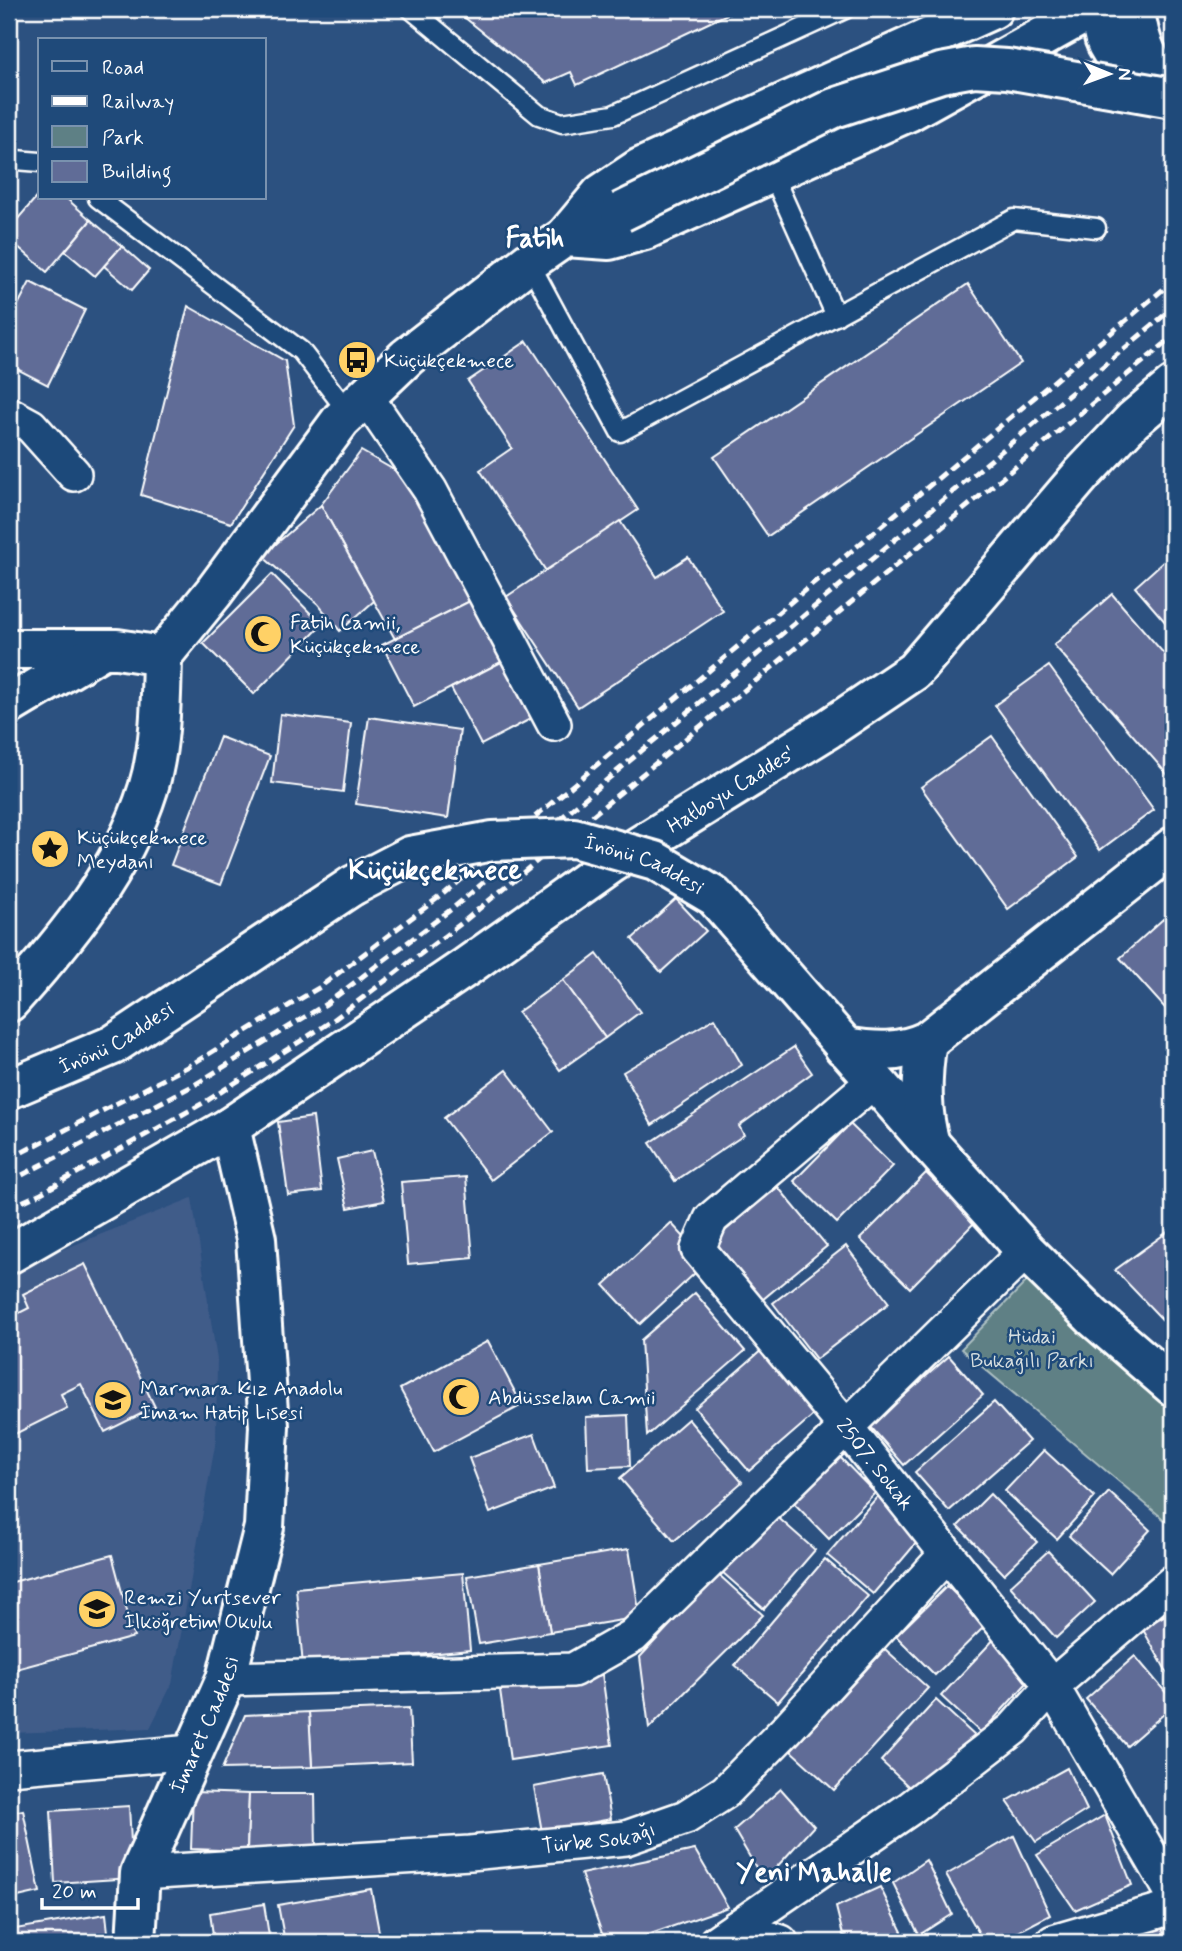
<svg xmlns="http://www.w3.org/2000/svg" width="1182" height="1951" font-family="Mynerve,sans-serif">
<rect width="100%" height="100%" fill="#2c5180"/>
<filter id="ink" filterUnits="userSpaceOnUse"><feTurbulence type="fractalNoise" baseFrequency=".0143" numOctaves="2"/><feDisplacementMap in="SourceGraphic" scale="14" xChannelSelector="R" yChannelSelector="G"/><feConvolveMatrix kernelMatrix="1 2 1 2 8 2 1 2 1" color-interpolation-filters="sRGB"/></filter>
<g filter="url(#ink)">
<polygon fill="#405c89" points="192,1198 217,1360 216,1440 172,1684 150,1728 9,1733 9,1271"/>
<polygon fill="#5e8085" stroke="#aec0c2" stroke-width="2" points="1027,1281 1173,1408 1173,1516 1167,1522 961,1349"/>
<g fill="#606c97" stroke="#fff" stroke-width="2">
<polygon points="454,9 738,9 577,85 571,72 546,83"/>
<polygon points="40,193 40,198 66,198 91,220 47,272 9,239 9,229"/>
<polygon points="91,220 122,246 95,276 65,251"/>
<polygon points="122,246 149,270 132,290 104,266"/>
<polygon points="30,282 85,310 48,385 9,365 9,322"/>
<polygon points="968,284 1021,363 768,536 714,457"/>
<polygon points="188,306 285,361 294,425 231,523 141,495"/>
<polygon points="527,341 638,510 546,571 480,470 512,448 468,381"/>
<polygon points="361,451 420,485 478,597 395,639 321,505"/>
<polygon points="321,505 374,601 340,631 318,604 262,556"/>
<polygon points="620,521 657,577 688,557 723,611 578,707 506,597"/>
<polygon points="1173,553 1173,631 1135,587"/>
<polygon points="272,574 322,625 254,694 203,643"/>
<polygon points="1112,594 1173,664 1173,781 1054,645"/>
<polygon points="478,597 509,658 414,707 382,645"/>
<polygon points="509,658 538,715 481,745 451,688"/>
<polygon points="1049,666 1154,810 1100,850 995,705"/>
<polygon points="280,714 351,723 343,792 272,783"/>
<polygon points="369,717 460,730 448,818 356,804"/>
<polygon points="992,736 1078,857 1008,909 921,787"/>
<polygon points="220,737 270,756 221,884 171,865"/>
<polygon points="676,899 706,931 661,972 632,939"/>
<polygon points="1173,910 1173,1017 1120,958"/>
<polygon points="597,954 640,1012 605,1038 563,980"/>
<polygon points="563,980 605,1038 560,1070 518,1012"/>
<polygon points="715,1018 742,1065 652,1125 623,1072"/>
<polygon points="794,1047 812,1073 739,1126 744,1135 675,1181 650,1143"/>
<polygon points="506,1070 553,1132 491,1180 444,1118"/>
<polygon points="313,1117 322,1191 288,1195 278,1122"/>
<polygon points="850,1124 893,1166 837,1223 794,1181"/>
<polygon points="372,1151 384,1201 348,1208 337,1159"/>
<polygon points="926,1173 975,1222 910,1288 860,1239"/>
<polygon points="466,1177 473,1258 408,1264 401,1182"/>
<polygon points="778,1187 827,1246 762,1300 714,1240"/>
<polygon points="671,1223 707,1262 640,1324 604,1285"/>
<polygon points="1173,1228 1173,1331 1115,1270"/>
<polygon points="846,1246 889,1303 816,1359 773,1303"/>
<polygon points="85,1264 155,1407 105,1432 81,1384 61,1394 67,1408 9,1437 9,1318 29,1308 23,1294"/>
<polygon points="695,1293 745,1351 647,1436 641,1340"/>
<polygon points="488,1341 522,1405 434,1452 400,1389"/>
<polygon points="763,1349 817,1412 749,1471 695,1408"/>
<polygon points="949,1356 983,1395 904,1465 870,1426"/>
<polygon points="994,1402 1029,1441 949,1511 915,1472"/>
<polygon points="628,1415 630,1466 588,1468 586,1417"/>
<polygon points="688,1419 742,1482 674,1541 620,1478"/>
<polygon points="534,1434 554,1488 490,1513 469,1458"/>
<polygon points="1044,1450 1095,1497 1057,1539 1005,1491"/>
<polygon points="834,1451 875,1493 829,1539 787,1496"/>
<polygon points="1109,1492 1150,1530 1110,1574 1069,1536"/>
<polygon points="990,1494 1037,1542 1004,1574 958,1526"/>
<polygon points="878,1496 923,1535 873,1594 827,1555"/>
<polygon points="774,1514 815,1550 764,1609 722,1572"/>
<polygon points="629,1549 640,1617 550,1632 539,1564"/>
<polygon points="1048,1551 1095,1602 1056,1638 1010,1586"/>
<polygon points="112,1555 134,1637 9,1671 9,1583"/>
<polygon points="825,1559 868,1596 778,1702 735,1665"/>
<polygon points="539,1564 550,1632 479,1644 467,1576"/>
<polygon points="463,1573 470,1650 303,1666 296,1588"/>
<polygon points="718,1574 763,1615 649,1728 640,1657"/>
<polygon points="947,1586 986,1625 935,1675 896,1636"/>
<polygon points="1173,1611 1173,1680 1172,1681 1142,1628"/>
<polygon points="997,1636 1037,1672 981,1733 941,1696"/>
<polygon points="885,1649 928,1688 834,1790 791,1751"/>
<polygon points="1135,1656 1173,1701 1173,1706 1127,1746 1086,1699"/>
<polygon points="602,1674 612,1745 510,1760 500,1690"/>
<polygon points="936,1700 976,1737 921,1798 881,1761"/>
<polygon points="409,1708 412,1762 312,1767 309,1712"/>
<polygon points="309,1712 312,1767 222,1769 245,1715"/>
<polygon points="1067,1768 1087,1810 1036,1842 1007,1801"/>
<polygon points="603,1774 611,1819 542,1832 534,1787"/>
<polygon points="781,1789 814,1826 764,1881 734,1830"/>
<polygon points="193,1792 249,1794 247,1851 191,1849"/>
<polygon points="249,1794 315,1794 316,1851 247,1851"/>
<polygon points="129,1806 133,1878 55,1883 51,1811"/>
<polygon points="23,1810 40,1892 9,1899 9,1813"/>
<polygon points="1105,1815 1132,1885 1075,1910 1037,1855"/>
<polygon points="1014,1836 1050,1915 998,1942 984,1942 946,1875"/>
<polygon points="695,1850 728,1907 628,1942 605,1942 581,1874"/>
<polygon points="926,1860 952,1914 919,1935 893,1883"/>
<polygon points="880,1887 907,1942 857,1942 843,1935 836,1907"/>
<polygon points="371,1889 381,1942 285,1942 278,1905"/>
<polygon points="264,1904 270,1942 214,1942 210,1913"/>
<polygon points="106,1914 109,1942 9,1942 9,1930"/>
<polygon points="1162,1928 1167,1942 1120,1942"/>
</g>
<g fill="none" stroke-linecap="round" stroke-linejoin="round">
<defs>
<g id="service">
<polyline points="411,9 539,115 562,123 613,115 845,9"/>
<polyline points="9,163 16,160 40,162"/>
<polyline points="772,173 836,316"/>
<polyline points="98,198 301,351 348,412"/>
<polyline points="529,262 620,432 1014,219 1096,228"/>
</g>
<g id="minor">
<polyline points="365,395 430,490 554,724"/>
<polyline points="9,414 31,426 74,474"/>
<path id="s1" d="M874,1081L711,1219L698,1249L845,1426L1052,1686L1173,1894"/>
<polyline points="226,1679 573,1670 633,1636 1026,1251"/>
<polyline points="9,1768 192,1752"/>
<path id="s2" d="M140,1873L470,1853L626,1838L686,1817L725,1792L786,1730L946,1555"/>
<polyline points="736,1928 781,1942"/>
<polyline points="716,1942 909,1809 1013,1729 1052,1686 1173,1582"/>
<polyline points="1053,1942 1173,1907"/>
</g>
<g id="tertiary">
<path d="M1106,9C1092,47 1125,66 1152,87"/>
<polyline points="565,237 609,240 645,230 908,112 1093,9"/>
<polyline points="565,237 601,194 640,168 993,9"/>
<path d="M9,649H117L162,656C161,700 161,747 148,789C122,872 66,939 9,1002"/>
<polyline points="9,705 101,650"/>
<polyline points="930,1144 1026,1251 1093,1317 1173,1386"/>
<path id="s3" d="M9,1254L230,1127L466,967L612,863L828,729L914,671L1082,474L1133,420L1173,386"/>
<path id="s4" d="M136,1942L140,1873L226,1679L264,1527L269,1426L256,1239L230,1127"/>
</g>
<g id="secondary">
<path d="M1135,9C1138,36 1147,68 1173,80"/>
<polyline points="162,656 214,592 341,420 407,357 529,262 565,237 621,212"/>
<polyline points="714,896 930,1144"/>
<path d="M927,1041C921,1076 920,1109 930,1144"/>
<path d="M844,1047C875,1052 899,1054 927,1041L1173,847"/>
<path id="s5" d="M9,1089L113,1045L352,886"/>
</g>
</defs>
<use href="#service" stroke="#fff" stroke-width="23"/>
<use href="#minor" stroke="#fff" stroke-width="38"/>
<use href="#tertiary" stroke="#fff" stroke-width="44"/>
<use href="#secondary" stroke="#fff" stroke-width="44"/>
<use href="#service" stroke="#1f4a7a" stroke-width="18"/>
<use href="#minor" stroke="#1f4a7a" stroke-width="33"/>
<use href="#tertiary" stroke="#1f4a7a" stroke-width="38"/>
<use href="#secondary" stroke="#1f4a7a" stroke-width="38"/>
<g stroke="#fff" stroke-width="5" stroke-dasharray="10 5" stroke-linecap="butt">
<polyline points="9,1159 187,1067 320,987 443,894 1173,281"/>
<polyline points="9,1182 196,1084 326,1004 453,908 1173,308"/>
<polyline points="9,1208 41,1193 205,1102 332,1021 463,922 1173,337"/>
</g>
<defs>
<g id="secondary-bridge">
<polyline points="621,212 834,108 941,73 974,67 1007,69 1173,98"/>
<path id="s6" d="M352,886L410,856L493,841L574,838L655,861L714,896"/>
</g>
</defs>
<use href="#secondary-bridge" stroke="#fff" stroke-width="44" stroke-linecap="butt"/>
<use href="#secondary-bridge" stroke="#1f4a7a" stroke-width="38"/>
</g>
</g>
<defs>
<symbol id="bus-disc" viewBox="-11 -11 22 22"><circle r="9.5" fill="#ffd166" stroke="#1f4a7a"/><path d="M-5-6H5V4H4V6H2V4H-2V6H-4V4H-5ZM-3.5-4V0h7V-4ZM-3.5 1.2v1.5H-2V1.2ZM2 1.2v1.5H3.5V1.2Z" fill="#111"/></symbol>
<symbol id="mosque-disc" viewBox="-11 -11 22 22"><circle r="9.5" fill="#ffd166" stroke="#1f4a7a"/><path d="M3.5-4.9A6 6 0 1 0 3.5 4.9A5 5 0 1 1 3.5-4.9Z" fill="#111"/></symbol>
<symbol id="sight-disc" viewBox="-11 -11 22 22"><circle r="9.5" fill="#ffd166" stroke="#1f4a7a"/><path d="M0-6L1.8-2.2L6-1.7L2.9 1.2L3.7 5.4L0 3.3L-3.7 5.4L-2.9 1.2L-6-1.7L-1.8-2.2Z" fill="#111"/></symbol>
<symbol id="school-disc" viewBox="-11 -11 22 22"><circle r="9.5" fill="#ffd166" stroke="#1f4a7a"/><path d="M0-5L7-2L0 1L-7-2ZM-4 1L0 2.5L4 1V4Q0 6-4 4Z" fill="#111"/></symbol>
</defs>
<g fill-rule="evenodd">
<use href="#bus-disc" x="335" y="338" width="44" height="44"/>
<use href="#mosque-disc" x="241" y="612" width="44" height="44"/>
<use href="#sight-disc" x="28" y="827" width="44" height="44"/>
<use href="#mosque-disc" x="439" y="1375" width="44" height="44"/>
<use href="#school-disc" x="91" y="1378" width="44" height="44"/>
<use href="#school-disc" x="75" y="1587" width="44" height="44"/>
</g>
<g text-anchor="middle" stroke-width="5" stroke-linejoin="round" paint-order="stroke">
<g font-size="21" fill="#fff" stroke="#1f4a7a" text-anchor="start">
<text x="384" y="367">Küçükçekmece</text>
<text x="290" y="629">Fatih Camii,<tspan x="290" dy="24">Küçükçekmece</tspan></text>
<text x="77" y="844">Küçükçekmece<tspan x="77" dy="24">Meydanı</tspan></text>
<text x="140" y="1395">Marmara Kız Anadolu<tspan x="140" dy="24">İmam Hatip Lisesi</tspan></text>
<text x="488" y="1404">Abdüsselam Camii</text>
<text x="124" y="1604">Remzi Yurtsever<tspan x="124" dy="24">İlköğretim Okulu</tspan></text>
</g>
<g font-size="21" fill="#fff" stroke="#1f4a7a">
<text dy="7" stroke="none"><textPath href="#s3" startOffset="859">Hatboyu Caddes'</textPath></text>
<text dy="7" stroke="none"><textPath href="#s6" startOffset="306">İnönü Caddesi</textPath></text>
<text dy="7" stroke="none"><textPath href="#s5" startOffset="119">İnönü Caddesi</textPath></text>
<text dy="7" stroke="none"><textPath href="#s1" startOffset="525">2507. Sokak</textPath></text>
<text dy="7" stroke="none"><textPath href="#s4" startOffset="231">İmaret Caddesi</textPath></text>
<text dy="7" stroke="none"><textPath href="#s2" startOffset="460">Türbe Sokağı</textPath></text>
</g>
<g font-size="21" fill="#d7dfe0" stroke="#1f4a7a">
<text x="1032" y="1343">Hüdai<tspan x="1032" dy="24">Bukağılı Parkı</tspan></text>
</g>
<g font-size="28" font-weight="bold" fill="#fff" stroke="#1f4a7a">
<text x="535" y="247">Fatih</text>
<text x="435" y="879">Küçükçekmece</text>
<text x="814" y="1881">Yeni Mahalle</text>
</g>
</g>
<rect width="1182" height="1951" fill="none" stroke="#1f4a7a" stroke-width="35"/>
<rect x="18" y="18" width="1147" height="1916" fill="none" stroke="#fff" stroke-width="2.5" filter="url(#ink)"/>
<rect x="38" y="38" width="228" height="161" fill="#1f4a7a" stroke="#7992af" stroke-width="2"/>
<rect x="52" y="61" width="35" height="10" fill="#1f4a7a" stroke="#7992af" stroke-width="2"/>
<text x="102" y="74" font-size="21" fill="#ffffff">Road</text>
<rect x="52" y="96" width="35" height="10" fill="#ffffff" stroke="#7992af" stroke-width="2"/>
<text x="102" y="108" font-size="21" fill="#ffffff">Railway</text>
<rect x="52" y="126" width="35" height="21" fill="#5e8085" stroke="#7992af" stroke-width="2"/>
<text x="102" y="144" font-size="21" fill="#ffffff">Park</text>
<rect x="52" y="161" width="35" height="21" fill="#606c97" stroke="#7992af" stroke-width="2"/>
<text x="102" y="178" font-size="21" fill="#ffffff">Building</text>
<g transform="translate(1109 74) rotate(91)" stroke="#1f4a7a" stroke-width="5" paint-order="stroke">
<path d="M0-5L12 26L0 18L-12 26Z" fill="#ffffff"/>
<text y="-10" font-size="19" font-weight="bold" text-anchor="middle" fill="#ffffff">N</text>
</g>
<path d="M42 1898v10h96v-10" fill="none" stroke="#ffffff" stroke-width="3.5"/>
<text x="52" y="1898" font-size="21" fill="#ffffff" stroke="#1f4a7a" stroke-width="5" paint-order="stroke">20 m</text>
</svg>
